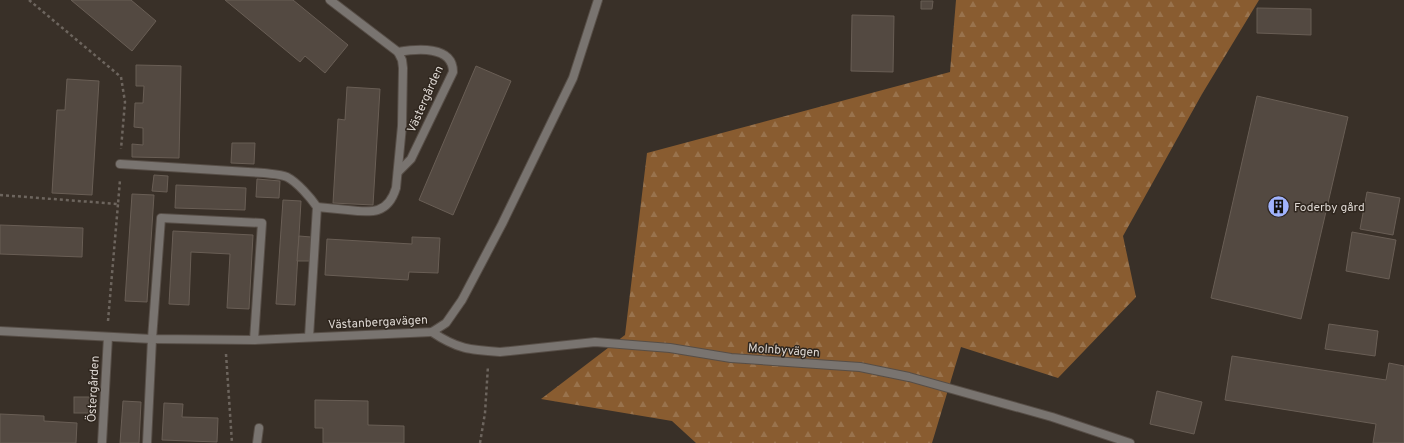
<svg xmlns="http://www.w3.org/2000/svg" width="1404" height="443" font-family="Overpass,sans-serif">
<defs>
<pattern id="forest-firs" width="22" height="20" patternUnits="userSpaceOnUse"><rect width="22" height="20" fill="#895c30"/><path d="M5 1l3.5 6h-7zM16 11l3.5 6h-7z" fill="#99734d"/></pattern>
</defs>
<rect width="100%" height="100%" fill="#393028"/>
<polygon fill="url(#forest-firs)" points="956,0 1259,0 1202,94 1123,236 1136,297 1058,378 961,347 932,443 696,443 672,421 541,399 625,335 647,153 950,72"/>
<g fill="#534941" stroke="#695e55">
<polygon points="71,0 131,0 156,21 132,51"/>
<polygon points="225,0 293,0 348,45 325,73 305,56 300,62"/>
<polygon points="921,1 933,1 932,9 921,9"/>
<polygon points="1257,8 1311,9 1311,35 1257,33"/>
<polygon points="852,15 894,16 893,72 851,71"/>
<polygon points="136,65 181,66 179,158 132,157 132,144 143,145 143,128 134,127 135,103 143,103 144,86 136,86"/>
<polygon points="476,66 511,81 453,215 419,200"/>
<polygon points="67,79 99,81 92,195 52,193 57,110 65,110"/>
<polygon points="347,87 380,89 373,205 333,203 338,119 345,120"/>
<polygon points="1257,96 1348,117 1301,319 1211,298"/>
<polygon points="232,143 255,143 254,164 231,163"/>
<polygon points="154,175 168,176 167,192 152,191"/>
<polygon points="257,179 280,181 279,198 256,197"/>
<polygon points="176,185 246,188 245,210 175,208"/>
<polygon points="1367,192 1400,198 1393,235 1360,229"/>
<polygon points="132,194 154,195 147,302 125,301"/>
<polygon points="283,200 301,201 295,305 276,304"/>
<polygon points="0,225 83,228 82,257 0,254"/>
<polygon points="173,231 253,235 249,309 227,308 230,254 191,252 189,305 169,304"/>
<polygon points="1352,232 1396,240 1389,279 1346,271"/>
<polygon points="299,236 311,237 310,261 297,261"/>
<polygon points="412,237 440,238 438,273 409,272 408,280 325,275 327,239 412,244"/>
<polygon points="1329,324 1378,331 1375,356 1325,349"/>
<polygon points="1232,356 1386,380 1389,363 1404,366 1404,443 1373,443 1376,424 1225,400"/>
<polygon points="1157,391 1202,402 1194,434 1150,424"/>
<rect x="74" y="397" width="16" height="16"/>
<polygon points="315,400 368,401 368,425 404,426 404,443 323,443 323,428 315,428"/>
<polygon points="123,401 141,402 139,443 120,443"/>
<polygon points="164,403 183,404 182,417 218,418 217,442 162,440"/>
<polygon points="0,414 44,416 44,421 77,423 76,443 0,443"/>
</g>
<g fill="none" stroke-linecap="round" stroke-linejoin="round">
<defs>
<polyline id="service" points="147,443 152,339 161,218 262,223 254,340"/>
<g id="minor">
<path d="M330,0L398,52C416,49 453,45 453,72L411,159L398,172"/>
<path d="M120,164L264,173C271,174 280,174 287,177C297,182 311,198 317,207L309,337"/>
<path d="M317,207C327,208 338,209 348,210C372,213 388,214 396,188L402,126L403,68L402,60L398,52"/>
<polyline points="0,331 152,339 254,340 432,332 446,323 462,300 502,224 573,78 598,0"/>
<path d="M432,332C457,349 470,350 500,352L595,342L670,348L731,358L860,367L909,377L1052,417L1130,443"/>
<polyline points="102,443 108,337"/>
<polyline points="257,443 259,428"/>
</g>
</defs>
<use href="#service" stroke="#574e47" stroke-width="10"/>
<use href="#minor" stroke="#574e47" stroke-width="10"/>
<g stroke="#6d655e" stroke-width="2.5" stroke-dasharray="3 3" stroke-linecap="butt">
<polyline points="29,0 121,77 125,102 121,149"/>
<polyline points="0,195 118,204 120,180"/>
<polyline points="108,321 118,204"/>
<polyline points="226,354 232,443"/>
<polyline points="480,443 485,413 488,366"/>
</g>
<use href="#service" stroke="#797470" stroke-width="8"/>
<use href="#minor" stroke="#797470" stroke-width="8"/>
</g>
<defs>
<symbol id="building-disc" viewBox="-11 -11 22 22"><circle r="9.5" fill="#a0b3fd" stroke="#2f261e"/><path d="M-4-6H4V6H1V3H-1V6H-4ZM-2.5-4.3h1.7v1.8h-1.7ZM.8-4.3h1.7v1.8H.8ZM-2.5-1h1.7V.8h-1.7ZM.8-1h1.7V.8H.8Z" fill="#111"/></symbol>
</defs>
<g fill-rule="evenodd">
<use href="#building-disc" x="1266" y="194" width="25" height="25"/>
</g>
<g text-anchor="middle" stroke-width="3" stroke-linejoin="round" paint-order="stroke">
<g font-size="12" fill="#ded8d3" stroke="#2f261e">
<text transform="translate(425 99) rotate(-66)" y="4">Västergården</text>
<text transform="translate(378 322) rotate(-3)" y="4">Västanbergavägen</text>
<text transform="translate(784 350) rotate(4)" y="4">Molnbyvägen</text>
<text transform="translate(93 389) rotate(-87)" y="4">Östergården</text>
</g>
<g font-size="12" fill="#ded8d3" stroke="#2f261e" text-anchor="start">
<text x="1294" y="211">Foderby gård</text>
</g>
</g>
</svg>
